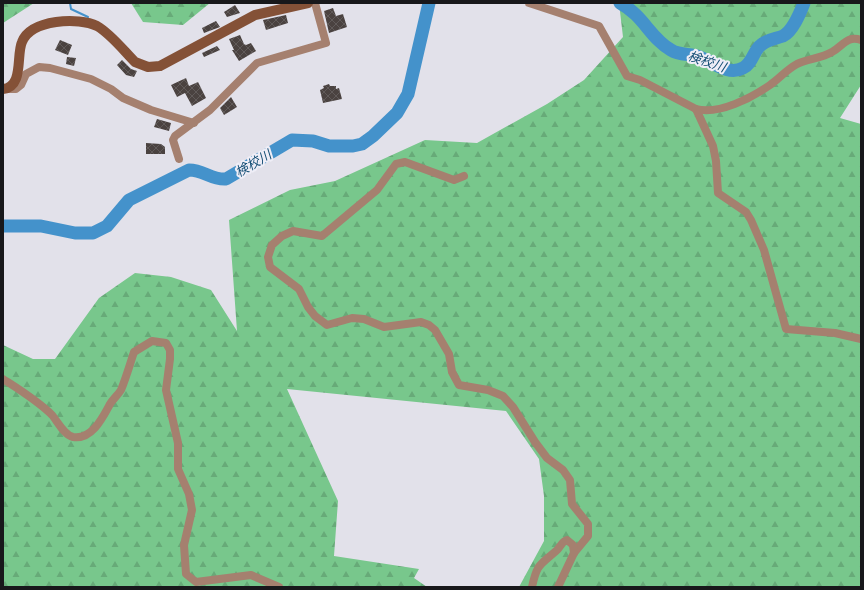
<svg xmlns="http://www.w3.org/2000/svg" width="864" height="590" font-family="'Nunito Sans','Noto Sans JP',sans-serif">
<defs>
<pattern id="forest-firs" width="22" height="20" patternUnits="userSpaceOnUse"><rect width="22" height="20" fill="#78c78c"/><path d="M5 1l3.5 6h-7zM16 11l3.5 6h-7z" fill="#67aa78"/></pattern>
<pattern id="building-cross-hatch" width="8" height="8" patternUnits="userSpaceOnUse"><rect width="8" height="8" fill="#4a4240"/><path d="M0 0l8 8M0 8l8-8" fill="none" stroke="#605a59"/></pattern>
</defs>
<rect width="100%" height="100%" fill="#e2e1ea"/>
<g fill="url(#forest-firs)">
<polygon points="3,3 34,3 3,23"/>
<polygon points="131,3 210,3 183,25 143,22"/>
<polygon points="619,3 861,3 861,85 840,118 861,124 861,587 519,587 544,541 544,496 539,459 506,411 287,389 338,501 334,556 419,569 414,578 427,587 3,587 3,345 33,359 55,359 99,298 135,273 171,277 211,290 237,331 229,220 290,190 335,181 425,140 477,143 547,104 584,80 623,37"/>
</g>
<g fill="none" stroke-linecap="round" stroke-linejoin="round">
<polyline stroke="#4492cb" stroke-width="2" points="70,3 71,9 88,17"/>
<g stroke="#4492cb" stroke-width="13">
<path d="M620,3C644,16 650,38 671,50C680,56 691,53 700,57C713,62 728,76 743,68C753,63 753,51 761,45C768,39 775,39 783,36C793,31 800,13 804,3"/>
<path d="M3,226H41L75,233H93L107,226L129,200L189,170C204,170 211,180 226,179L292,140L313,141L329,146H353L362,144L373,136L397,113L408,94L429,3"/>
</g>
</g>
<g fill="url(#building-cross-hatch)">
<polygon points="235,5 240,13 227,17 224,12"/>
<polygon points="333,8 336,16 343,14 347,27 329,33 324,11"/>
<polygon points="286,15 288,23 266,30 263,20"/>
<polygon points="216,21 220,27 204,33 202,28"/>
<polygon points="240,35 244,44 246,45 251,43 256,51 239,61 232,50 234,50 229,39"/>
<polygon points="60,40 72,45 68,55 55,50"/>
<polygon points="217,46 220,50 204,57 202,53"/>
<polygon points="67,57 76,58 74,66 66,64"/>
<polygon points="122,60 131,69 137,71 134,77 126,75 117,65"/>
<polygon points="186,78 189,86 198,82 206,98 192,106 185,93 177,97 171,85"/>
<polygon points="329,84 330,86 336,86 336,89 339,88 342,99 323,103 320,90 324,88 323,86"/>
<polygon points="231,97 237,107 224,115 220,108"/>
<polygon points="157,119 171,123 169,131 154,127"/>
<polygon points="146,143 161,144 165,147 165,154 146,154"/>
</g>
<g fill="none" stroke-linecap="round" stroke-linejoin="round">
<g stroke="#a5806f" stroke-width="8">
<polyline points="529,3 599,26 627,76 640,80 696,109 713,146 716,161 718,193 746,212 751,220 764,250 786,329 835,333 861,339"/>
<polyline points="7,89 16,89 21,85 26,74 39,67 50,68 91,79 111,89 123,98 151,110 194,123"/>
<path d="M696,109C719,115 751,98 770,85C780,78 786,70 797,64C808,59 822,58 832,52C843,46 847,35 861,40"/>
<polyline points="179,159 173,140 175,136 210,110 257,63 326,43 315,3"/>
<polyline points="464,176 454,180 405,162 396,164 377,190 322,236 293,231 282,236 272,245 268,257 270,267 299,289 308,307 315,316 327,325 352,318 364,319 384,327 421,322 429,325 435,330 449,354 452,372 459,385 488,390 503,396 513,407 535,442 547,458 563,470 570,480 572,504 588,524 588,536 574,553 558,587"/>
<path d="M3,379C20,390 38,401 52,415C58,422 64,435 73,437C92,440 103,417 110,404C113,399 118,395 121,390C126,378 130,364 134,352L152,341L166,343L170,350V359L166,390L178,443V469L189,494L192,510L184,545L186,574L196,582L251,575L279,587"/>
<path d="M532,587C537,564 539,566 556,551C560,548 561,542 567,540L573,545L574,553"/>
</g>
<path stroke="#845137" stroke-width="10" d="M3,89C24,87 16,55 22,42C31,19 79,17 97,26C111,34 124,51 135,62L148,67L160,66L255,15L308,3"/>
</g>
<g text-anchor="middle" stroke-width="4" stroke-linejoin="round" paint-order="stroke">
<g font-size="13" font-style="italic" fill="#134d74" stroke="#efeef7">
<text transform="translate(707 61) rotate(19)" y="5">検校川</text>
<text transform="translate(253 163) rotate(-31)" y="5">検校川</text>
</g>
</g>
<rect width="864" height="590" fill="none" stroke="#18181b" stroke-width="8"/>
</svg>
